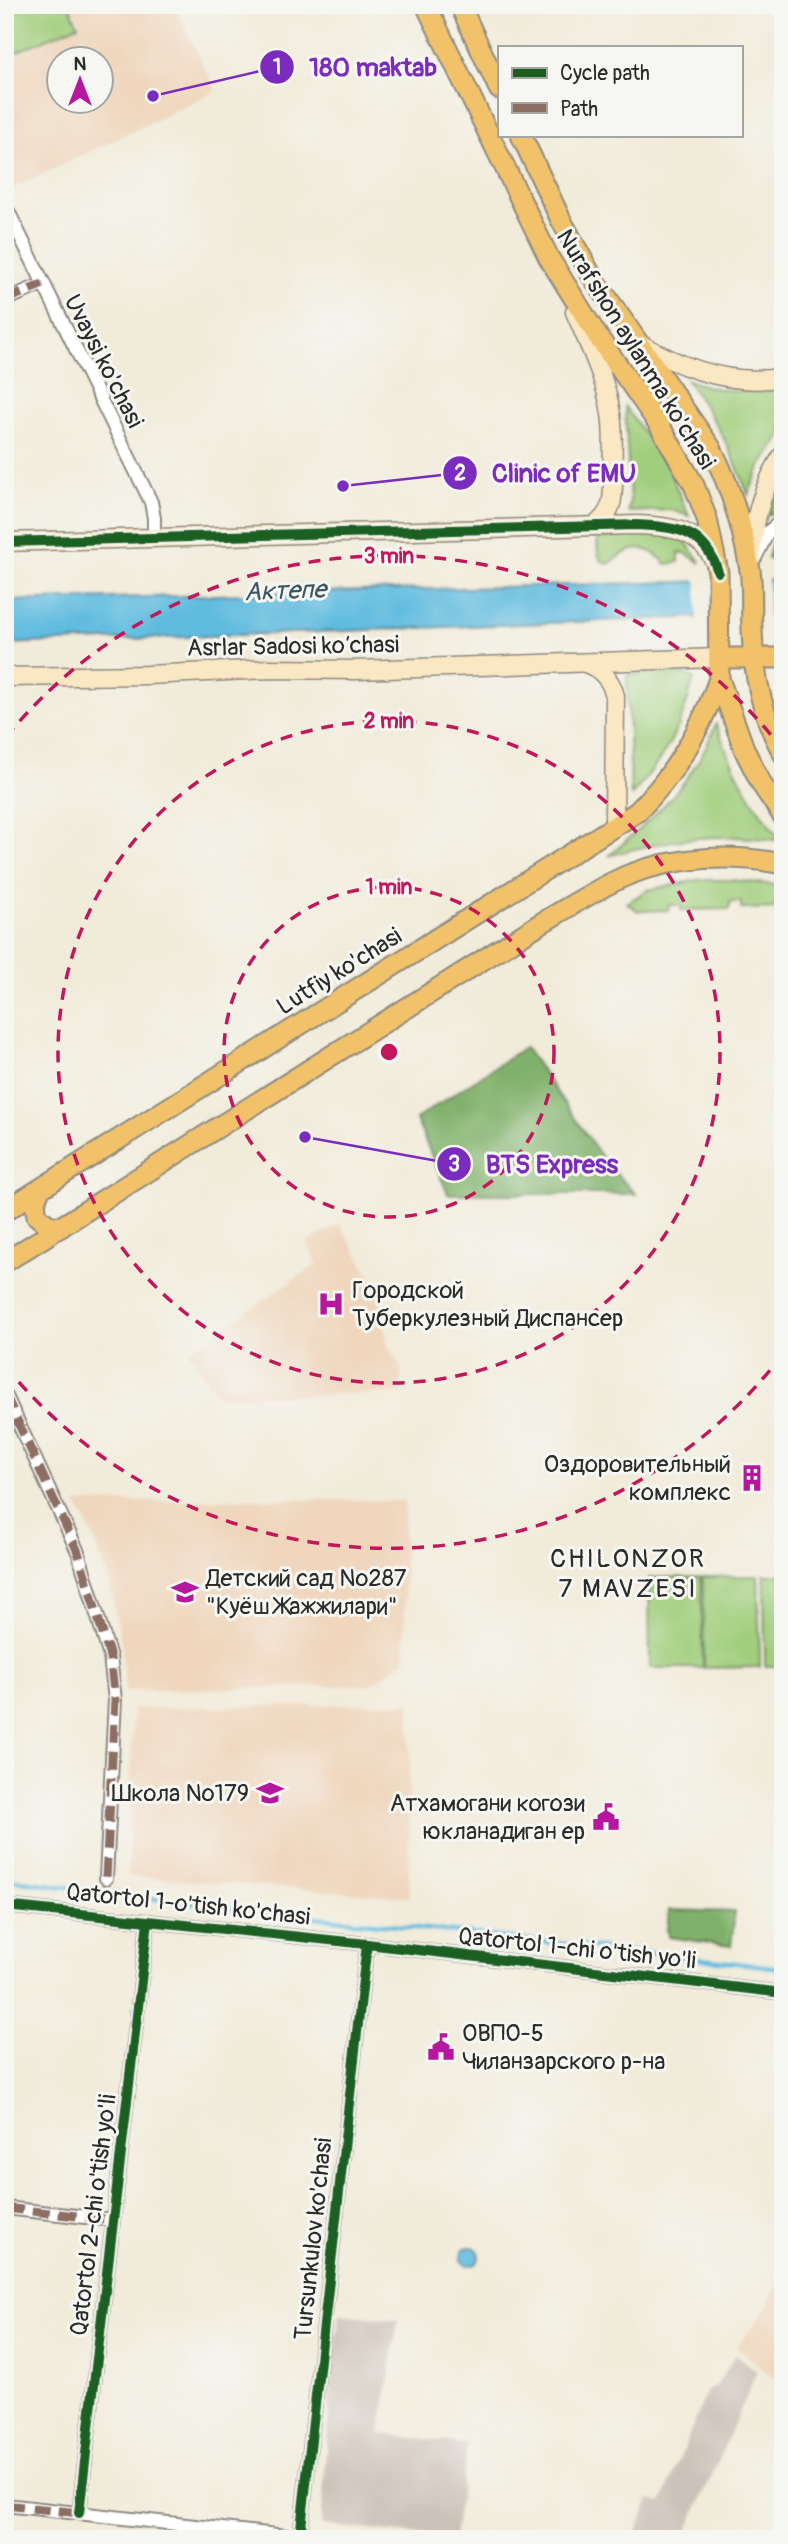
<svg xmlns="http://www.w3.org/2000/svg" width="788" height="2544" font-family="Pangolin,sans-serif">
<rect width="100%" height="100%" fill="#f6f6f2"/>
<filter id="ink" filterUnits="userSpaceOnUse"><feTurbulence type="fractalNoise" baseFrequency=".0143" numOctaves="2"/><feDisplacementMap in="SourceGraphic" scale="14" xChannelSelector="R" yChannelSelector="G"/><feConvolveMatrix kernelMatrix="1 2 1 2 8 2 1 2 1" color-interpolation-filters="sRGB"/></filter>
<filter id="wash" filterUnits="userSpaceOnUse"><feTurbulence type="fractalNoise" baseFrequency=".00686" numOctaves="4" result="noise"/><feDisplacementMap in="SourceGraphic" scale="28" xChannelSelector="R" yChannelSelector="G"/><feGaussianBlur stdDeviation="1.57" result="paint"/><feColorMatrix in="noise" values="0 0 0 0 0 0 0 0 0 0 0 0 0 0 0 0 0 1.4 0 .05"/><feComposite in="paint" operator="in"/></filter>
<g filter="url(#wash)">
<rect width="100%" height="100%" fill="#f1ebd9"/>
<g fill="#efd6bc" fill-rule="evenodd">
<path d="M72,5H174L216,91L12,189L5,176V60L80,24ZM60,60H102V102H60Z"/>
<polygon points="340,1224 377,1288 388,1345 401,1367 401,1393 218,1397 189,1351 317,1264 307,1242"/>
<polygon points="255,1499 404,1501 405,1660 371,1685 125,1691 122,1647 109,1580 94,1539 77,1503"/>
<polygon points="410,1703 409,1897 128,1876 133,1709"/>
<polygon points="783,2253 783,2386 736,2347 764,2312 780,2282"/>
</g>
<g fill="#cdc2b9">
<polygon points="340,2314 398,2320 380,2434 467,2444 454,2538 321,2525 333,2357"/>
<polygon points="736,2354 757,2371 684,2539 633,2539 650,2500 662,2503 707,2391 717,2385"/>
</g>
<g fill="#a0ce7b" stroke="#667c53" stroke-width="2">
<polygon points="5,5 69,5 78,25 5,57"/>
<path d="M686,379C717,393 749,393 783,389V433L760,467L748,495C731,447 715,420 686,379Z"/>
<polygon points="625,407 667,466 689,516 671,510 628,512 630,502"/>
<polygon points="783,480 783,509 768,515"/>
<path d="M597,535H675L685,541L701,563L685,553H679V562L666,564C653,550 641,544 623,554C617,557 614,561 608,564C595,560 598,547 597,535Z"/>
<path d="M681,673L694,678C681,729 665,757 631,796L627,675Z"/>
<path d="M716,724C733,770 751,803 782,841C719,832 669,838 609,856C655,816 694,783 716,724Z"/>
<polygon points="698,880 732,880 783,886 783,908 741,909 741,902 730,902 729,909 681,910 681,905 669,905 668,910 638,911 627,903 648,890"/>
<polygon points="764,1575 783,1575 783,1666 765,1666"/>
<polygon points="758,1576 760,1667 704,1668 703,1577"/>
<polygon points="701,1577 703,1668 650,1668 649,1578"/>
</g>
<g fill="#80b16b" stroke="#566e4b" stroke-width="2">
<polygon points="783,526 783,558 768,559 772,542"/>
<polygon points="525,1047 609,1167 636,1194 448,1194 416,1119"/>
<polygon points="669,1910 735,1912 731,1946 669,1937 667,1931"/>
</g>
<g fill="#61bcdf" stroke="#467485" stroke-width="2">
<polygon points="783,579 783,614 5,644 5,601"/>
<circle cx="470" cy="2256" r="9"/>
</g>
<polygon fill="#f1ebd9" points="768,576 768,618 697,620 697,579"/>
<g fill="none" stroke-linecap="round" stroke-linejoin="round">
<polyline stroke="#61bcdf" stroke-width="4.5" points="5,1879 195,1904 783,1968"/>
</g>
</g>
<g filter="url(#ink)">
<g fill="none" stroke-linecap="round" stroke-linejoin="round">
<defs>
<g id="street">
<polyline points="5,205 151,502 154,518 154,538"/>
<polyline points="5,300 43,284"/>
<polyline points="755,558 768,532 783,520"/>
<polyline points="5,1394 78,1552 110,1657 115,1700 106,1878"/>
<polyline points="5,1906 367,1944 783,1993"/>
<polyline points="5,2208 113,2220"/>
<polyline points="5,2505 313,2539"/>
<polyline points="79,2513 148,1921"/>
<polyline points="300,2537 367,1944"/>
</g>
<g id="secondary">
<path d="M575,312C589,345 606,379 611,414C614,432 612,451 613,469C613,492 616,512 594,526"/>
<path d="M640,344C682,368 733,387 783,377"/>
<path d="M5,542L636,525C669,526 699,529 715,562"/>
<path d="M751,558C753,521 762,486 783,455"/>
<path d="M585,663C601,668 611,680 615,696L614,827"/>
<polyline points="5,677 147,675 270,669 356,670 719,658"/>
</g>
<g id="primary">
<polyline points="426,5 549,258 598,337 658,423 694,485 707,519 718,572 719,679 745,751 762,785 783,816"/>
<polyline points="460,5 499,89"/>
<path d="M521,135L561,220L590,273L711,448C730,485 743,529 750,570C753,589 751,610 752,629C753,671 762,716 783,753"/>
<polyline points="719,658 783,658"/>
<polyline points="39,1190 35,1203 37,1216 48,1225 61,1227"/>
<path d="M5,1211L637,812C676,774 701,729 719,679"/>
<path d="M5,1262L538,925C568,908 597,888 628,875C676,856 733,854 783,864"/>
</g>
</defs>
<use href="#street" stroke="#8e8b82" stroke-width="16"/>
<use href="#secondary" stroke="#8e8b82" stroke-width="21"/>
<use href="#primary" stroke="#8e8b82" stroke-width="23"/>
<use href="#street" stroke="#fff" stroke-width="12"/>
<use href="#secondary" stroke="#fae7c3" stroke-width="18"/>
<use href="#primary" stroke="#f2c26a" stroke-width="19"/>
<g stroke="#8d6e63" stroke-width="9" stroke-dasharray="18 9" stroke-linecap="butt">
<polyline points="5,300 43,284"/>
<polyline points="5,1394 78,1552 110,1657 115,1700 106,1878"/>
<polyline points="5,2208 113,2220"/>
<polyline points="5,2505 79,2513 80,2507"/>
</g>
<defs>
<g id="cycleway">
<path d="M5,542L636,525C675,527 705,529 718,572"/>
<polyline points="5,1906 367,1944 783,1993"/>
<polyline points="79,2513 148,1921"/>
<polyline points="300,2537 367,1944"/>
</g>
</defs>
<use href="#cycleway" stroke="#f6f6f2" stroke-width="15"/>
<use href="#cycleway" stroke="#1b5e20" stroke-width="10"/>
</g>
</g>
<g fill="none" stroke="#c2185b" stroke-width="3.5" stroke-dasharray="12 9">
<circle cx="389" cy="1052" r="165"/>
<circle cx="389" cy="1052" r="331"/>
<path d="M783 1354A496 496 0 0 1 6 1367M6 737A496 496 0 0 1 783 750"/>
</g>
<defs>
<symbol id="hospital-bare" viewBox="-9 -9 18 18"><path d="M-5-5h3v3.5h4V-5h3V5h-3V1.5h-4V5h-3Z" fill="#b5179e" stroke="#f6f6f2" stroke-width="2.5" paint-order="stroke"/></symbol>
<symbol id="building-bare" viewBox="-9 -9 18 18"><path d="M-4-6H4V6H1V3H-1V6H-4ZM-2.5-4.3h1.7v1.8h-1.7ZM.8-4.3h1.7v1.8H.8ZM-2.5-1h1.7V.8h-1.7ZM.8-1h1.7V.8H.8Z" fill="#b5179e" stroke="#f6f6f2" stroke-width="2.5" paint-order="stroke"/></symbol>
<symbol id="school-bare" viewBox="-9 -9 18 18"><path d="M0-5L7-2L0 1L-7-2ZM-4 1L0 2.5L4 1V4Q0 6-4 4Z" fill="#b5179e" stroke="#f6f6f2" stroke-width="2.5" paint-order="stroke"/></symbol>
<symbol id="civic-bare" viewBox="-9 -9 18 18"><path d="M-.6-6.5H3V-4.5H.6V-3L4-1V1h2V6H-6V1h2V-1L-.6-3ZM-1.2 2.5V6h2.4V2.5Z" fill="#b5179e" stroke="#f6f6f2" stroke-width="2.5" paint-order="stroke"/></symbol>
</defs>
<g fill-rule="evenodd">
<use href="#hospital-bare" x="312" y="1285" width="38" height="38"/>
<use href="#building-bare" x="733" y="1459" width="38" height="38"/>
<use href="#school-bare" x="166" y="1573" width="38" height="38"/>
<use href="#school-bare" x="251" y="1774" width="38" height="38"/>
<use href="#civic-bare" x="587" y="1798" width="38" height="38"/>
<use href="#civic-bare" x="422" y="2028" width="38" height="38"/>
</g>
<g text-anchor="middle" stroke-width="6" stroke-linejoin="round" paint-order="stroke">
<g font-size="24" fill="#2b2b2b" stroke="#f6f6f2">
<text transform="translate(636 349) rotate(58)" y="8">Nurafshon aylanma ko'chasi</text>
<text transform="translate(104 361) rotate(63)" y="8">Uvaysi ko'chasi</text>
<text transform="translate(293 646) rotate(-1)" y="8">Asrlar Sadosi ko‘chasi</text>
<text transform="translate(339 971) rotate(-32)" y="8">Lutfiy ko'chasi</text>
<text transform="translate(188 1904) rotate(6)" y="8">Qatortol 1-o'tish ko'chasi</text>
<text transform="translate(577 1948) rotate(6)" y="8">Qatortol 1-chi o'tish yo'li</text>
<text transform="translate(93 2215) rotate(-83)" y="8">Qatortol 2-chi o'tish yo'li</text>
<text transform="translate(313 2239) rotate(-84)" y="8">Tursunkulov ko'chasi</text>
</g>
<g font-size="24" fill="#2b2b2b" stroke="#f6f6f2" text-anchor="start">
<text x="352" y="1298">Городской<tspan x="352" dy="28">Туберкулезный Диспансер</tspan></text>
<text x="731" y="1472" text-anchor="end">Оздоровительный<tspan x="731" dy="28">комплекс</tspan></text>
<text x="206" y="1586">Детский сад №287<tspan x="206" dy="28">"Куёш Жажжилари"</tspan></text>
<text x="249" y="1801" text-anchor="end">Школа №179</text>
<text x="585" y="1811" text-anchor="end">Атхамогани когози<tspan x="585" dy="28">юкланадиган ер</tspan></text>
<text x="462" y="2041">ОВПО-5<tspan x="462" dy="28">Чиланзарского р-на</tspan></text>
</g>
<g font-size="26" font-style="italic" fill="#3b5661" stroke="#f6f6f2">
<text transform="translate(285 590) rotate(-2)" y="9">Актепе</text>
</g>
<g font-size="26" letter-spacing="2" fill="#2b2b2b" stroke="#f6f6f2">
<text x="628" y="1567">CHILONZOR<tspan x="628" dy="30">7 MAVZESI</tspan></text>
</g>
</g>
<circle cx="389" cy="1052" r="10" fill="#c2185b" stroke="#f6f6f2" stroke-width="3.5"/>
<g font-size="21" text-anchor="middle" font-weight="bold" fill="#c2185b" stroke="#f6f6f2" stroke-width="6" stroke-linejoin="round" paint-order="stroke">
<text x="389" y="563">3 min</text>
<text x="389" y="728">2 min</text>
<text x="389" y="894">1 min</text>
</g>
<path fill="none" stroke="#7b2cbf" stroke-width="2.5" d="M153 96L277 67M343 486L460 473M305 1137L454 1164"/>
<g fill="#7b2cbf" stroke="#f6f6f2" stroke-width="2.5">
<circle cx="153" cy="96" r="7"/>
<circle cx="343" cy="486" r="7"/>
<circle cx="305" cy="1137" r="7"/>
<circle cx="277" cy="67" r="18"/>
<circle cx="460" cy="473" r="18"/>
<circle cx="454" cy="1164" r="18"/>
</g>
<g font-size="21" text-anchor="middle" font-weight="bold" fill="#fff">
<text x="277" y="74">1</text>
<text x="460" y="480">2</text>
<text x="454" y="1171">3</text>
</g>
<g font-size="26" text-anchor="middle" font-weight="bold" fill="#7b2cbf" stroke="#f6f6f2" stroke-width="6" stroke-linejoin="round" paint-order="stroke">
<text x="373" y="76">180 maktab</text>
<text x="564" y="482">Clinic of EMU</text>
<text x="552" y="1173">BTS Express</text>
</g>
<rect width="788" height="2544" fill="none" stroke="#f6f6f2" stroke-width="28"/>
<rect x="498" y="46" width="245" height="91" fill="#f6f6f2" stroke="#a5a5a2" stroke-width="2"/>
<rect x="512" y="68" width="35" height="10" fill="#1b5e20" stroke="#a5a5a2" stroke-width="2"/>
<text x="560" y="80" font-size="21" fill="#2b2b2b">Cycle path</text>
<rect x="512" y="103" width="35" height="10" fill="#8d6e63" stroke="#a5a5a2" stroke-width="2"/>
<text x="560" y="116" font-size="21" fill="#2b2b2b">Path</text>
<g transform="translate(80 80)"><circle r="33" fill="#f6f6f2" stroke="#a5a5a2" stroke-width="2"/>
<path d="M0-5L12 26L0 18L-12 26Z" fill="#b5179e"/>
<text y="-10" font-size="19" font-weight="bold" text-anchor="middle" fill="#2b2b2b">N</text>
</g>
</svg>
